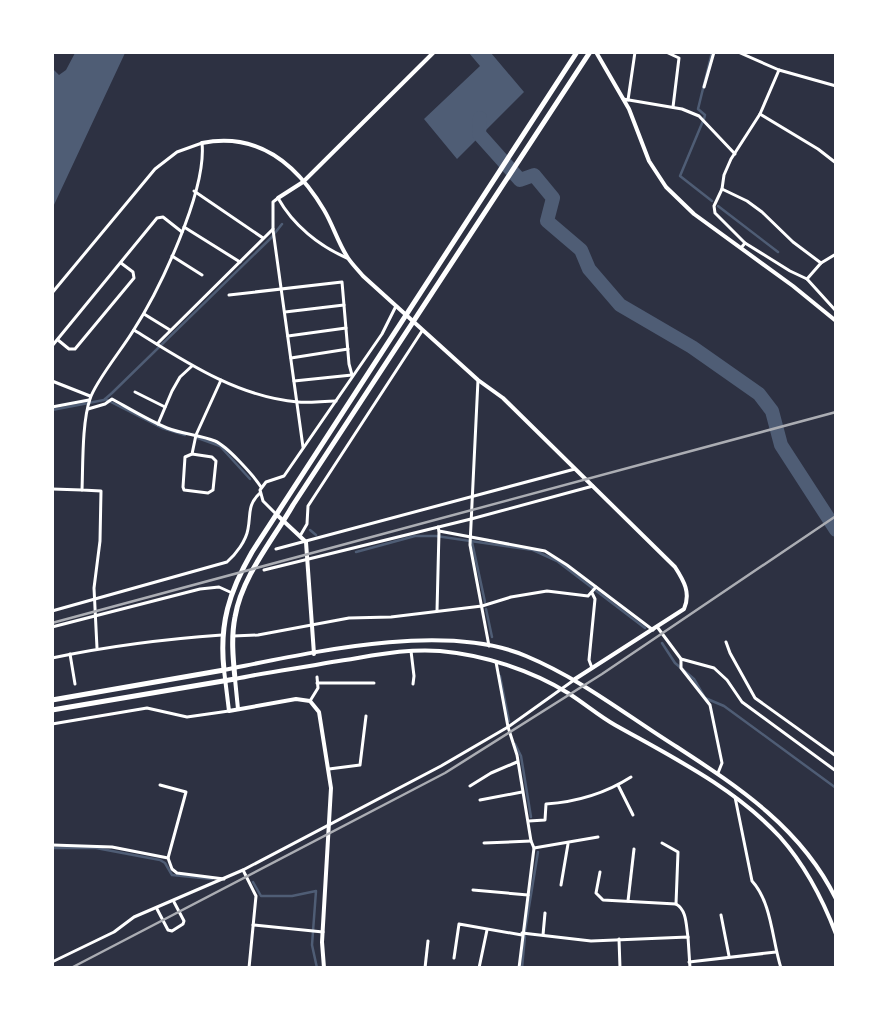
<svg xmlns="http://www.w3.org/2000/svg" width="888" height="1020" font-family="'Golos Text',sans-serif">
<rect width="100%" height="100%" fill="#2d3142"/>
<g fill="#4f5d75">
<polygon points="75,53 125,53 53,207 53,69 59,75 66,70"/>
<polygon points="469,53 491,53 524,92 457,159 424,119 480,66"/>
</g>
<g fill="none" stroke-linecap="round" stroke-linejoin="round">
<g stroke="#4f5d75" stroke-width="2.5">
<polyline points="704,119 705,115 698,109 712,52"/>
<polyline points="703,121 680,176 712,201"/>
<polyline points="718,206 778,252"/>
<polyline points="105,399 162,428 185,435"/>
<polyline points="52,410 104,400 112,393 271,238 282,224"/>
<polyline points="195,437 220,446 250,479"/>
<polyline points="310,530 316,535"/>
<polyline points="472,542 485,602"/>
<polyline points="356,552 415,536 436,536 533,550 557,561 645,628"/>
<polyline points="486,609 492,637"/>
<polyline points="662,643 675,663 694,679 705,698 724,706 836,788"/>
<polyline points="500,676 509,721"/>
<polyline points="515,744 521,756 531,817"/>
<polyline points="52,848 96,848 160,860 165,863 172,875 212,879"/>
<polyline points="253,882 261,896 292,896 316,891 312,945 317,968"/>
<polyline points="525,931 538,852"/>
<polyline points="522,968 525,936"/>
</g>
<polyline stroke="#4f5d75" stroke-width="14" points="480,118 479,134 520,180 534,175 553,198 547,221 581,250 589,269 620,305 692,347 759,394 772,411 781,445 836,530"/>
<g stroke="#fff" stroke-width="3">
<polyline points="666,52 679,58 673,107"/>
<polyline points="738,52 779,70 836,86"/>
<polyline points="836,58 836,63"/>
<polyline points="704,87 714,52"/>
<polyline points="623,99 682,109 699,116 735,154"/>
<polyline points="628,100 635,52"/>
<polyline points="760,114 818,149 836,163"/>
<polyline points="722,189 747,201 762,212 793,242 821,263"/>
<polyline points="194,191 263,238"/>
<polyline points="184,227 240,262"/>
<polyline points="745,243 790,271 807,279"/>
<polyline points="741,248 745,243 715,213 714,206 722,189 724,175 731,159 760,114 779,70"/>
<polyline points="836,254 821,263 807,279 836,311"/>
<polyline points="172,256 202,275"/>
<path d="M52,293L155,169L177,152L202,143C207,191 159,291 133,331C123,348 95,382 90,399C82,422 83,464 82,490L101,491L100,541L94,588L97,648"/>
<polyline points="229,295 342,282 349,364 352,375 294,381"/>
<polyline points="285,312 344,305"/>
<polyline points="144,314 170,330"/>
<path d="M134,330C184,361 237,397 298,402C310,403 323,401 336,401"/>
<polyline points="288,336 346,328"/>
<polyline points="58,340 69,349 75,349 134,278 133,272 121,263"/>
<polyline points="157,344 273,229"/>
<polyline points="52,346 157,218 163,217 182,232"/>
<polyline points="291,358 348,349"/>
<polyline points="478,380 470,545 489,646"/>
<polyline points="52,381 90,396"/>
<polyline points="135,392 165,407"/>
<polyline points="52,407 89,400"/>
<path d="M88,409L105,404L112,399C130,409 148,420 167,428C182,434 200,435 215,441C227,446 254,476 261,487"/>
<polyline points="158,424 172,391 180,377 192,366"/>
<path d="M303,447L273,230V202L278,198C293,225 319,246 347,258"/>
<polyline points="192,454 185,457 183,487 184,490 208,493 213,490 216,461 212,457 192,454 196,435 221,380"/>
<polyline points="52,489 82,490"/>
<polyline points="276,514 263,501 260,490 266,482 284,476 382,334 396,306"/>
<polyline points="438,527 439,531 545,551 567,565 653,630"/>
<polyline points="300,536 307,524 308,506 422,331"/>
<polyline points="276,549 575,469"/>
<polyline points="264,570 471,519 593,486"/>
<polyline points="592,593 595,599 589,660 592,668"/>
<path d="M52,611L227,562C236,554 246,541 248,529C251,514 247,505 260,493"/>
<polyline points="437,611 439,531"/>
<polyline points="52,627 200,589 219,587 230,592"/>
<polyline points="658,628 681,659 714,668 727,680 742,702 836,771"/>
<polyline points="233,636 258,635 349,618 391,617 482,606 511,597 547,591 588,596 596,587"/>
<polyline points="726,642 730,653 755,698 836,756"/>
<polyline points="411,651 414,676 413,684"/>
<polyline points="70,654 75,684"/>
<path d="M52,658C109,646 165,639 222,635"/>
<polyline points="681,659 681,668 710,705 722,763 718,773"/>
<polyline points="496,662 508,727 517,755 531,841 534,848 519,968"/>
<polyline points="317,683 374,683"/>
<polyline points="310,701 318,688 317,677"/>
<polyline points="52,724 147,708 187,717 229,711"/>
<polyline points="329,769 360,765 366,716"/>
<polyline points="160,785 186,792 168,858"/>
<polyline points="618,785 633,815"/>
<polyline points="470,786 491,773 517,762"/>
<path d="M735,797L752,881C772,903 772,940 781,968"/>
<polyline points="480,800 522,792"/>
<path d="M529,821L545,820L546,804C575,802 606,793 631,777"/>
<polyline points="484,843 531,841"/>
<polyline points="662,843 678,852 676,904"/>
<polyline points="52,845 112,847 168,858 172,869 177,873 224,879"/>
<polyline points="534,848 598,837"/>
<polyline points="243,870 256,896 249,968"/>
<path d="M600,872L596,893L603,900L676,904C687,910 686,926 688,937"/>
<polyline points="561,885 568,844"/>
<polyline points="473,890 528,895"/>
<polyline points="628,901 634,849"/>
<polyline points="157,909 168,930 172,931 183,924 184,921 174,902"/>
<polyline points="721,915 729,956"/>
<polyline points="253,925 323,932"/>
<polyline points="522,933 591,941 688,937 690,968"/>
<polyline points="543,935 545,913"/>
<polyline points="619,939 620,968"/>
<polyline points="454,958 459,924 522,935"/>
<polyline points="52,962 114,932 134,917 243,870 441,766 508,727 574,680"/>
<polyline points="689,962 776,952"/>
<polyline points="425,968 428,941"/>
<polyline points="479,968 487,930"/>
</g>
<g stroke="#fff" stroke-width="4">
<polyline points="596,52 629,109 649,161 666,187 694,214 793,286 836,321"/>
<path d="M202,143C257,132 296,163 324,210C333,225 338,243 348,258C352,264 358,270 363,276L478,380L503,398L675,567C684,581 691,593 684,609L575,679"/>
<polyline points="278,198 303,182 434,52"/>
<polyline points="276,514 306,542 314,654"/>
<path d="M238,709L235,679C267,672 300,668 332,662C368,657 403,648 440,651C484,655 531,670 568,693C584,703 599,716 615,725C672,757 735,788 780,837C804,864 823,900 836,934"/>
<path d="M324,968L322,942L331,788L319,712L310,701L296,699L229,711L224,670C309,653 444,621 526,656C581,679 626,715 677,747C740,788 802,829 836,899"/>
</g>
<g stroke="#fff" stroke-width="5">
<path d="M52,700L224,670C219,624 229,592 252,552L577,52"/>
<path d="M52,710L235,679C233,658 231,637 235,617C242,576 273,540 293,505L590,52"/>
</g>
<g stroke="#abadb3" stroke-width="2.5">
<polyline points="52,623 836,412"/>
<polyline points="71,968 445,773 602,674 836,516"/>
</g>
</g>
<rect width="888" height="1020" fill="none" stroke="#ffffff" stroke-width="108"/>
</svg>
